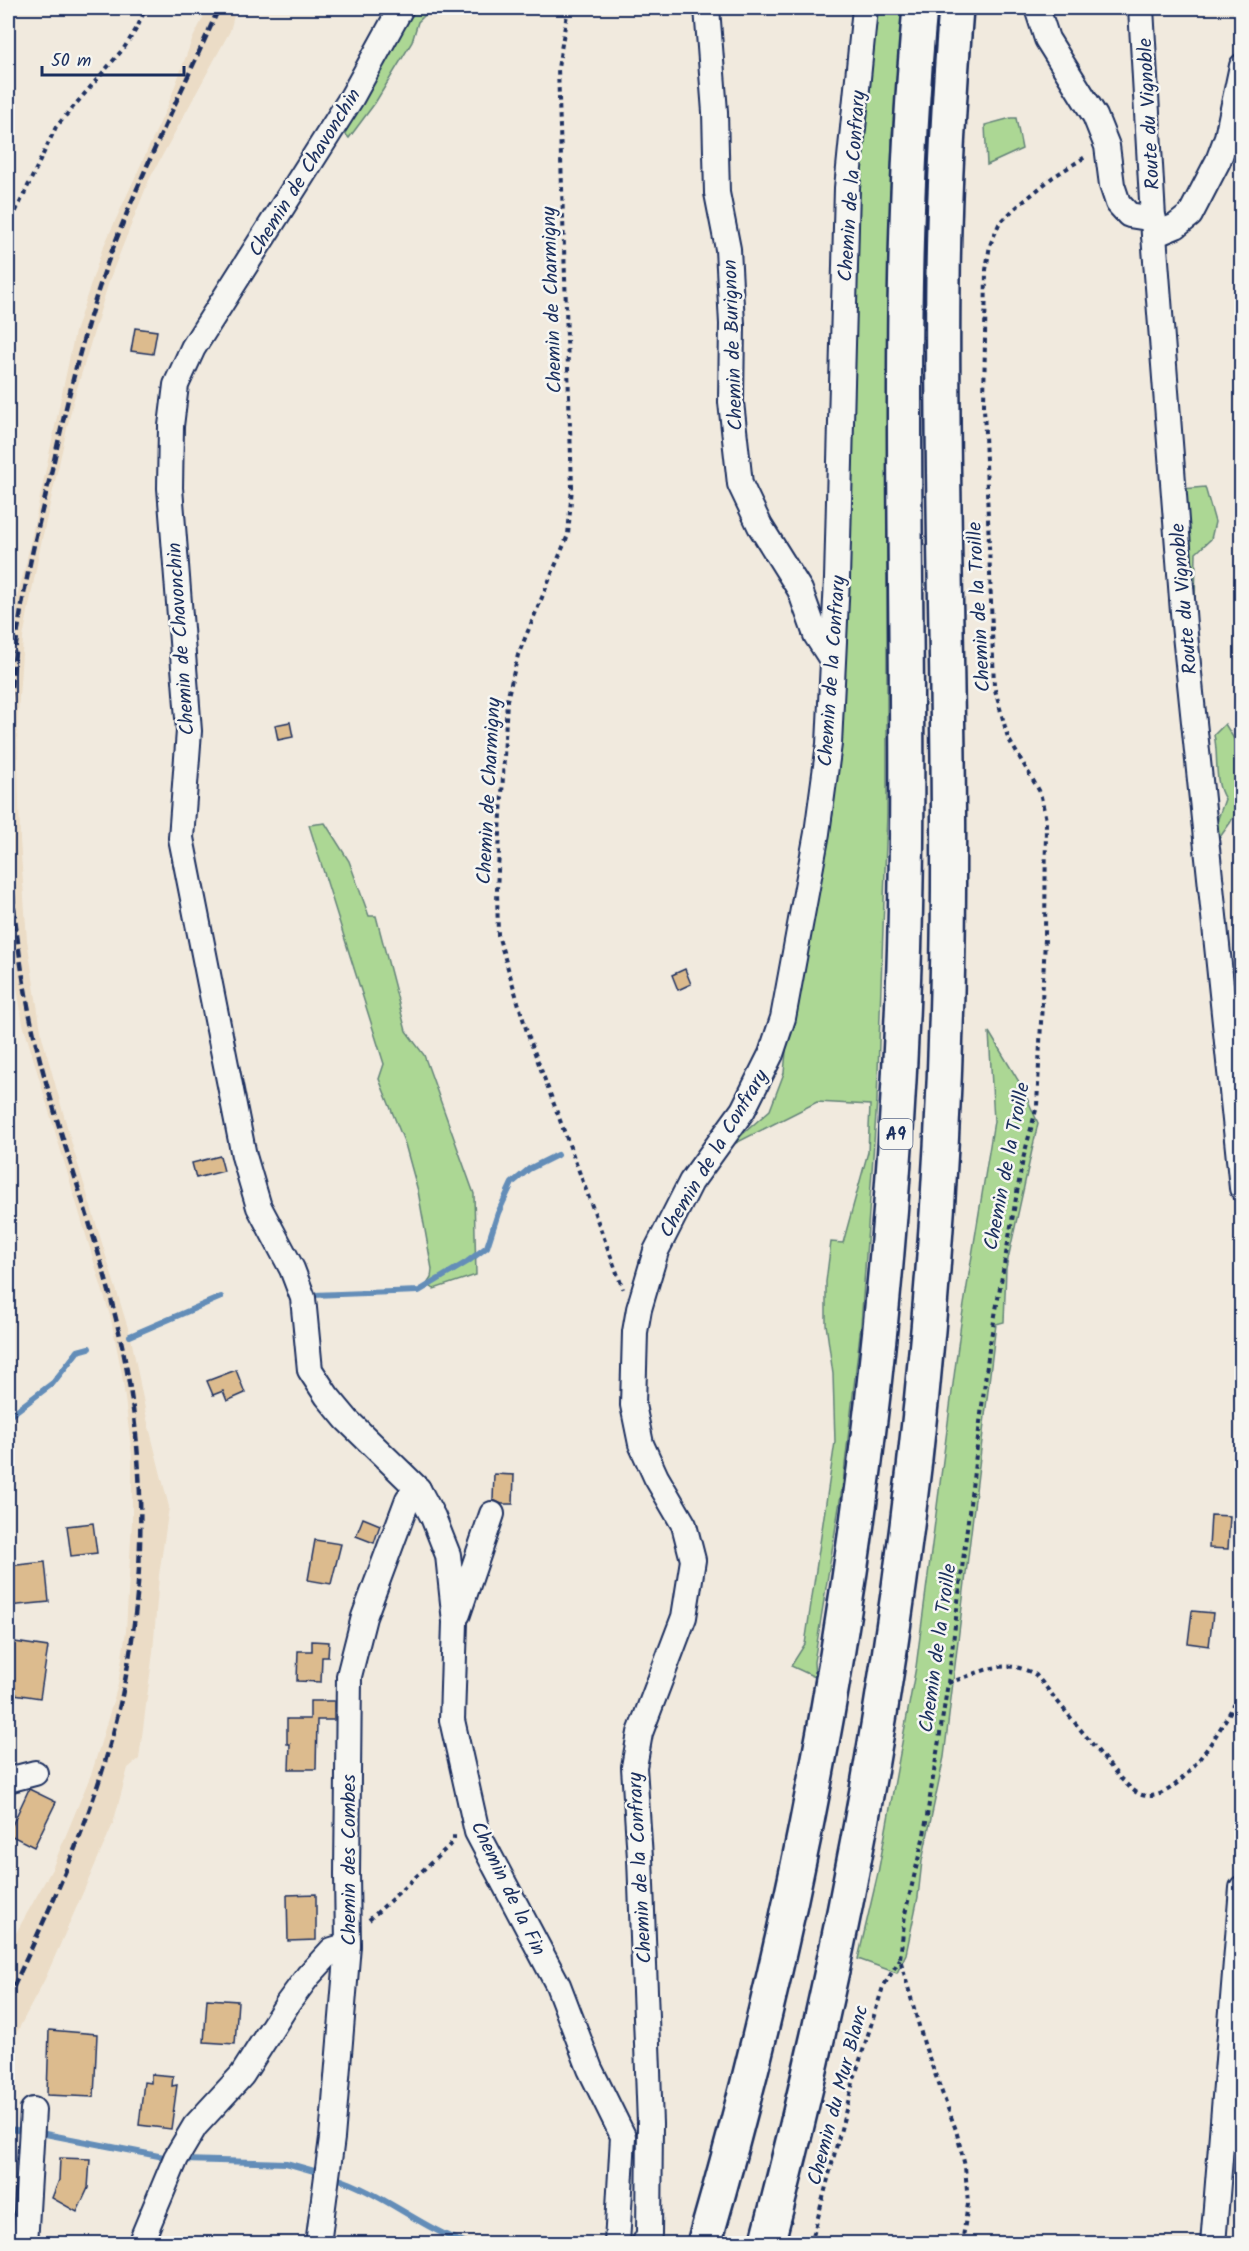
<svg xmlns="http://www.w3.org/2000/svg" width="1249" height="2251" font-family="Kalam,sans-serif">
<rect width="100%" height="100%" fill="#f1eade"/>
<filter id="ink" filterUnits="userSpaceOnUse"><feTurbulence type="fractalNoise" baseFrequency=".0167" numOctaves="2"/><feDisplacementMap in="SourceGraphic" scale="12" xChannelSelector="R" yChannelSelector="G"/><feConvolveMatrix kernelMatrix="1 2 1 2 8 2 1 2 1" color-interpolation-filters="sRGB"/></filter>
<g filter="url(#ink)">
<polygon fill="#ebdcc6" points="208,8 236,8 230,31 149,180 110,278 73,402 40,548 23,638 17,727 20,840 27,940 42,1037 73,1148 131,1338 147,1419 169,1507 159,1575 153,1652 139,1759 128,1768 113,1824 45,1979 8,2049 8,1947 52,1869 92,1772 118,1685 126,1631 132,1521 132,1455 122,1374 111,1319 23,1024 15,976 8,895 8,665 16,600 25,568 75,332 102,250 168,105 192,40"/>
<g fill="#acd794" stroke="#648379" stroke-width="1.5">
<polygon points="404,8 432,8 418,22 412,42 375,103 349,138 339,127"/>
<polygon points="870,8 903,8 892,135 887,500 887,814 877,1100 861,1325 843,1482 814,1662 815,1677 791,1666 805,1644 835,1442 833,1374 826,1324 826,1282 831,1242 843,1243 868,1152 870,1105 817,1102 728,1147 770,1110 784,1073 788,1030 833,813 840,685 850,245"/>
<polygon points="1011,118 1016,118 1022,149 987,165 985,125"/>
<polygon points="1205,487 1215,522 1211,539 1196,553 1195,606 1189,613 1183,489"/>
<path d="M1225,724L1239,747L1242,768L1241,803L1230,823L1215,844L1214,830L1225,799C1213,781 1219,755 1214,735Z"/>
<polygon points="325,823 349,861 369,916 376,916 406,1031 424,1055 474,1194 476,1275 434,1289 427,1284 431,1278 432,1269 418,1191 405,1144 379,1079 384,1064 309,825"/>
<polygon points="989,1032 1021,1085 1038,1123 1006,1268 1004,1322 996,1324 944,1757 922,1861 918,1897 906,1954 897,1973 858,1959 878,1873 916,1667 961,1323 994,1121"/>
</g>
<g fill="none" stroke-linecap="round" stroke-linejoin="round">
<g stroke="#648db8" stroke-width="6">
<polyline points="313,1295 419,1291 467,1262 487,1247 498,1213 512,1183 529,1169 557,1155"/>
<polyline points="130,1336 221,1297"/>
<polyline points="8,1417 53,1383 78,1351 89,1348"/>
<polyline points="8,2129 25,2131"/>
<polyline points="35,2132 169,2158"/>
<polyline points="183,2160 286,2163 321,2173"/>
<path d="M333,2177C381,2192 420,2227 467,2244"/>
</g>
</g>
<g fill="#dcbb8e" stroke="#1b2f5e" stroke-width="1.5">
<polygon points="135,328 157,331 153,354 131,351"/>
<polygon points="290,722 293,737 278,740 275,725"/>
<polygon points="685,969 691,984 678,990 672,975"/>
<polygon points="220,1156 224,1171 196,1178 192,1163"/>
<polygon points="236,1370 245,1393 227,1401 223,1391 213,1395 207,1381"/>
<polygon points="494,1474 514,1475 513,1504 502,1504 493,1500"/>
<polygon points="1211,1515 1230,1516 1228,1549 1209,1548"/>
<polygon points="363,1518 380,1525 374,1543 356,1536"/>
<polygon points="93,1523 97,1553 71,1556 67,1526"/>
<polygon points="315,1540 341,1544 331,1584 308,1580"/>
<polygon points="45,1562 49,1602 8,1606 8,1566"/>
<polygon points="1192,1611 1213,1613 1209,1646 1188,1643"/>
<polygon points="8,1641 48,1647 40,1698 8,1693"/>
<polygon points="312,1641 329,1642 328,1657 322,1657 321,1682 297,1681 298,1651 312,1651"/>
<polygon points="310,1701 334,1701 334,1720 317,1720 316,1769 289,1769 290,1744 287,1744 287,1719 310,1719"/>
<polygon points="29,1789 56,1802 34,1847 8,1834"/>
<polygon points="316,1894 316,1940 288,1941 287,1895"/>
<polygon points="207,1999 238,2001 235,2044 204,2042"/>
<polygon points="49,2030 97,2034 94,2097 47,2095"/>
<polygon points="151,2074 173,2076 172,2086 177,2085 171,2129 139,2125 144,2082 151,2083"/>
<polygon points="60,2158 90,2159 88,2188 77,2212 52,2198 59,2180"/>
</g>
<g fill="none" stroke-linecap="round" stroke-linejoin="round">
<defs>
<g id="minor">
<polyline points="401,8 352,97 193,348 176,385 171,426 170,488 189,731 181,838 244,1156 259,1207 292,1269 303,1298 310,1370 327,1396 347,1420 418,1489 433,1517 448,1555 455,1622 452,1720 477,1832 558,1985 590,2069 623,2136 617,2244"/>
<polyline points="707,8 715,112 717,193 728,249 732,324 731,402 740,484 760,526 800,590 816,635 832,660"/>
<polyline points="1037,8 1047,39 1095,116 1107,146 1112,185 1118,203 1129,215 1154,219"/>
<polyline points="1141,8 1154,235 1184,625 1242,1188"/>
<polyline points="1154,235 1176,226 1190,215 1218,161 1227,137 1242,66"/>
<polyline points="458,1614 492,1514"/>
<polyline points="8,1780 35,1773"/>
<polyline points="25,2244 33,2110"/>
<polyline points="140,2244 176,2158 195,2126 242,2075 288,2003 308,1976 332,1950 348,1945"/>
<polyline points="318,2244 332,2138 348,1945 347,1874 349,1676 364,1617 408,1499 418,1489"/>
<polyline points="644,2244 649,2234 650,2124 640,1858 634,1767 640,1733 684,1617 693,1560 684,1525 656,1477 641,1444 633,1405 635,1332 639,1309 656,1251 691,1182 743,1110 771,1054 783,1018 817,833 829,744 837,579 847,188 865,8"/>
<polyline points="1213,2244 1242,1888"/>
</g>
<g id="highway">
<path d="M704,2244C822,1838 887,1415 903,993C916,665 889,335 920,8"/>
<path d="M767,2244C875,1835 937,1414 947,992C953,754 940,516 943,279C944,188 949,98 956,8"/>
</g>
</defs>
<use href="#minor" stroke="#1b2f5e" stroke-width="28"/>
<use href="#highway" stroke="#1b2f5e" stroke-width="38"/>
<g stroke="#1b2f5e" stroke-width="4" stroke-dasharray="4.5 4.5" stroke-linecap="butt">
<polyline points="568,8 558,68 572,487 568,535 518,655 507,700 497,890 498,935 527,1032 623,1289"/>
<polyline points="8,228 56,127 124,48 137,28 146,8"/>
<path d="M948,1683C981,1673 1004,1656 1036,1675L1120,1778C1127,1784 1133,1792 1142,1795C1177,1806 1220,1730 1234,1705L1242,1706"/>
<polyline points="369,1920 448,1847 454,1840 454,1832"/>
<polyline points="811,2244 854,2079 883,1987 900,1959"/>
<polyline points="962,2244 968,2204 965,2166 956,2130 925,2047 900,1959 905,1914 924,1835 948,1683 989,1349 1023,1159 1037,1106 1045,939 1046,820 1040,792 1008,738 994,686 984,406 986,270 990,245 999,224 1012,211 1053,177 1087,156"/>
</g>
<use href="#minor" stroke="#f6f6f2" stroke-width="24"/>
<use href="#highway" stroke="#f6f6f2" stroke-width="33"/>
<path stroke="#1b2f5e" stroke-width="4.5" stroke-dasharray="9 4.5" stroke-linecap="butt" d="M8,1999C38,1933 70,1868 93,1799C147,1645 155,1478 116,1319C95,1231 63,1147 40,1060C23,993 14,924 10,855C6,783 7,709 17,637C25,579 39,522 53,465C68,397 84,330 107,264C139,177 181,93 219,8"/>
</g>
</g>
<g text-anchor="middle" stroke-width="5" stroke-linejoin="round" paint-order="stroke">
<rect fill="#f6f6f2" stroke="#5d6b8a" stroke-width="1.5" x="879.5" y="1119" width="33" height="30" rx="4.5"/>
<g font-size="18" font-weight="bold" fill="#1b2f5e">
<text x="896" y="1140">A9</text>
</g>
<g font-size="20" fill="#1b2f5e" stroke="#f6f6f2">
<text transform="translate(1148 114) rotate(-93)" y="7">Route du Vignoble</text>
<text transform="translate(304 172) rotate(-58)" y="7">Chemin de Chavonchin</text>
<text transform="translate(851 186) rotate(-86)" y="7">Chemin de la Confrary</text>
<text transform="translate(551 300) rotate(-92)" y="7">Chemin de Charmigny</text>
<text transform="translate(732 345) rotate(-92)" y="7">Chemin de Burignon</text>
<text transform="translate(1183 599) rotate(-95)" y="7">Route du Vignoble</text>
<text transform="translate(978 607) rotate(-93)" y="7">Chemin de la Troille</text>
<text transform="translate(180 639) rotate(-94)" y="7">Chemin de Chavonchin</text>
<text transform="translate(831 671) rotate(-86)" y="7">Chemin de la Confrary</text>
<text transform="translate(488 791) rotate(-87)" y="7">Chemin de Charmigny</text>
<text transform="translate(713 1153) rotate(-59)" y="7">Chemin de la Confrary</text>
<text transform="translate(1006 1166) rotate(-79)" y="7">Chemin de la Troille</text>
<text transform="translate(937 1648) rotate(-82)" y="7">Chemin de la Troille</text>
<text transform="translate(348 1860) rotate(-90)" y="7">Chemin des Combes</text>
<text transform="translate(639 1868) rotate(-93)" y="7">Chemin de la Confrary</text>
<text transform="translate(509 1888) rotate(64)" y="7">Chemin de la Fin</text>
<text transform="translate(837 2095) rotate(-75)" y="7">Chemin du Mur Blanc</text>
</g>
</g>
<rect width="1249" height="2251" fill="none" stroke="#f6f6f2" stroke-width="30"/>
<rect x="15" y="15" width="1219" height="2221" fill="none" stroke="#1b2f5e" stroke-width="2" filter="url(#ink)"/>
<path d="M42 66v9h142v-9" fill="none" stroke="#1b2f5e" stroke-width="3"/>
<text x="51" y="66" font-size="18" fill="#1b2f5e" stroke="#f6f6f2" stroke-width="4.5" paint-order="stroke">50 m</text>
</svg>
